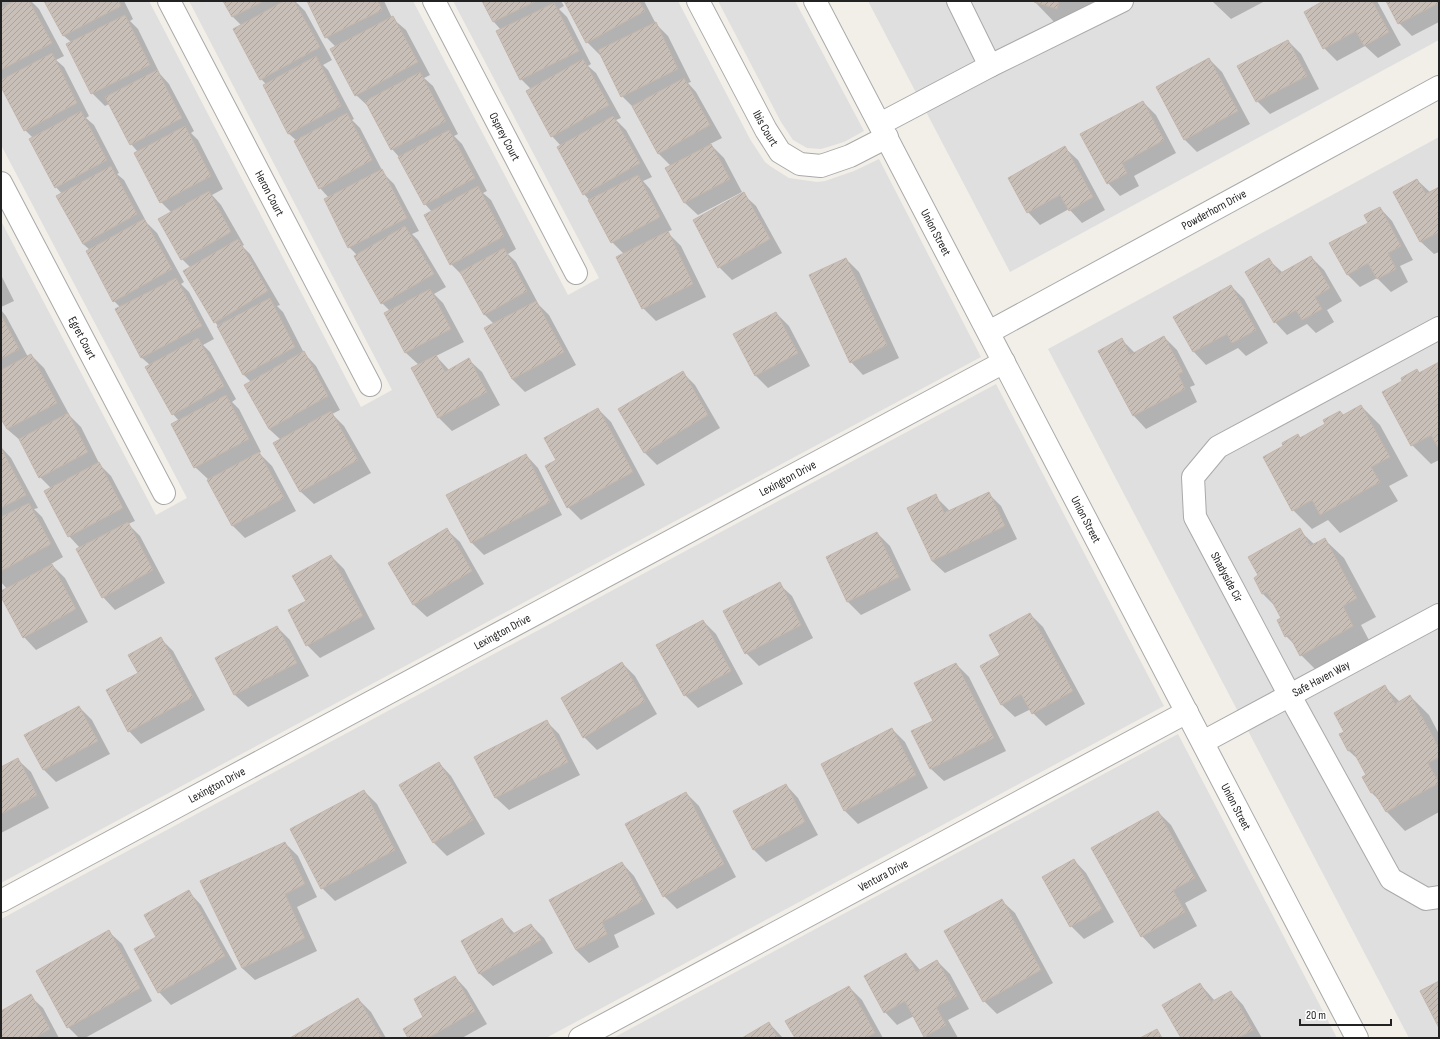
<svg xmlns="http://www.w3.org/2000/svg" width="1440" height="1039" font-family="'Sofia Sans Condensed',sans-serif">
<defs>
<pattern id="building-hatch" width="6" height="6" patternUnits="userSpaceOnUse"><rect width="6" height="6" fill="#c7bfb8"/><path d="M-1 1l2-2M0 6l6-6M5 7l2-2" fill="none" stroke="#aba49e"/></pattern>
</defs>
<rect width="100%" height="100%" fill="#f2efe9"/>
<g fill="#e0dfdf">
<polygon points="1,1 149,1 361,407 392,390 189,1 413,1 568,295 599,278 453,1 678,1 750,139 765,162 770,166 789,178 817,182 825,181 854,171 879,159 981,357 1,883 1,221 156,515 187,498 1,145"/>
<polygon points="718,1 795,1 864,131 844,142 821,149 807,148 793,140 781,122"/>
<polygon points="868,1 1439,1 1439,40 1010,272"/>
<polygon points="1439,137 1439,1038 1409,1038 1048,349"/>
<polygon points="996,384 1164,706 546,1038 1,1038 1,919"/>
<polygon points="1178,734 1337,1038 613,1038"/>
</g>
<g fill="#0003">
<polygon points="1,1 31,1 39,9 64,56 56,60 64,67 89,116 86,118 94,125 119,173 117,174 124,180 147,223 157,233 184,282 181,284 189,292 214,339 203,345 210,352 236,399 232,402 239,409 261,452 259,453 272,466 296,511 245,538 232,525 209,480 195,467 179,421 173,414 150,365 142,358 117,310 121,308 114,301 90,250 83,244 58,197 62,194 56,187 33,138 25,130 1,85 1,81 3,81 1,79"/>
<polygon points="45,1 124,1 133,19 130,21 138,29 160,74 169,84 194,131 191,133 198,140 223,189 212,195 221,205 244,245 242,246 250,254 280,305 277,306 283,312 304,353 316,366 340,410 332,414 344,426 371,473 314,504 301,492 275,444 281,440 269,429 251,382 243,374 218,326 215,322 191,268 182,259 171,212 161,202 138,152 131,144 109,104 105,106 92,93 71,42 64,36"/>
<polygon points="224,1 295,1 305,11 332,60 323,65 328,70 354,119 352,120 360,128 384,174 394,184 419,231 412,234 418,240 446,287 434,294 443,303 464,342 436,356 449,370 469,360 482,372 500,405 452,431 439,418 413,368 419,365 406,353 385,314 390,311 382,303 355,256 357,255 349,247 329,198 320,188 297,141 289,134 264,85 266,84 261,79 242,26 233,17"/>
<polygon points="308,1 384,1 392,18 406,30 430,75 424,78 433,86 458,134 454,136 462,144 487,191 483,193 491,200 516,249 508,254 516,262 539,305 549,315 576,365 525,392 512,379 494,324 484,314 464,277 451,264 432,212 425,204 400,158 392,149 369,107 356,95 336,47 326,37"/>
<polygon points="483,1 561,1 564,6 559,9 567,17 591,64 588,66 596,73 621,118 616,120 626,130 652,177 643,181 650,189 672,230 667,232 681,246 706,297 656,321 643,308 624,254 612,242 590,201 584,194 561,146 552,136 531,89 521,79 501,30 494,22"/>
<polygon points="565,1 644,1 656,24 668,36 691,82 688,83 696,92 722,138 710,144 724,158 742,192 698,215 685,203 671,166 658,153 634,108 622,96 601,54 600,55 587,42"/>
<polygon points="1035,1 1122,1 1059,27 1035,2"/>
<polygon points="1212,1 1265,1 1231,19"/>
<polygon points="1325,1 1377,1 1401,45 1378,58 1365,46 1337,61 1324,48"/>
<polygon points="1387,1 1439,1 1439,22 1412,36 1399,23"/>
<polygon points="1288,41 1301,54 1319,89 1270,114 1257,101"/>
<polygon points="1209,59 1222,72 1250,124 1197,152 1184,139"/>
<polygon points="1143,102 1156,115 1176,153 1134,176 1139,186 1120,196 1108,183"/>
<polygon points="1065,148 1078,160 1105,210 1082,223 1069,209 1040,225 1028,212"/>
<polygon points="1417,180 1431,193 1439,188 1439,252 1434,254 1421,242 1394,193"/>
<polygon points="743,194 756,206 782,253 732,280 719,267"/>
<polygon points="1380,208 1392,221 1413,260 1400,266 1408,282 1391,292 1377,278 1360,287 1347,274 1369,223"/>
<polygon points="1311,257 1324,270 1342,301 1327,310 1334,322 1316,333 1307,324 1287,335 1275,322 1269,260 1282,272"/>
<polygon points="846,259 859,272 899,358 863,375 851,362"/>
<polygon points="1,275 14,301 1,307"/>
<polygon points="1231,286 1244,299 1268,343 1246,356 1238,348 1206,365 1194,352 1175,317"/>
<polygon points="1,310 6,316 28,357 31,355 44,368 70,416 81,427 100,465 111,476 135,521 128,524 140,536 165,583 115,610 103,597 80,548 69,536 51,488 40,477 21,441 7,429 1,416"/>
<polygon points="776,313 789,326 810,366 768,388 755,375"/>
<polygon points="1164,337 1177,350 1195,385 1190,387 1197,402 1146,429 1134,416 1099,351 1122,340 1135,353"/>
<polygon points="1439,363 1439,460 1431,464 1412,445 1383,393 1404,381 1417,370 1421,374"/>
<polygon points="682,372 695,385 720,428 657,465 644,452"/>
<polygon points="1361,406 1380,425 1408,476 1389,486 1398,501 1340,533 1328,520 1312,529 1293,510 1285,446 1298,435 1301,438 1327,424 1340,412 1344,416"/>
<polygon points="598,409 611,422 645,485 581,520 568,507 558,460"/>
<polygon points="1,447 11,458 38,508 34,509 42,517 63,557 51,564 65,578 88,622 36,650 24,637 1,595 1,592 7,589 1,582"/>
<polygon points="526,455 538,468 562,515 484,555 471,542"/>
<polygon points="988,493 1001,506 1017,539 945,573 932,561 935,496 950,511"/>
<polygon points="447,530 460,542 484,584 427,617 414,605 390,563"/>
<polygon points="1299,530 1315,545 1325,540 1344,558 1376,617 1361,625 1372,646 1320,674 1301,655 1296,646 1286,636 1282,618 1275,606 1263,594 1255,578 1260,575"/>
<polygon points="877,533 890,546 911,590 861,615 848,602 827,557"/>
<polygon points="331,556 344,569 375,629 320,658 307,645 307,602"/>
<polygon points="779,584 792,596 813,638 759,666 746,653"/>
<polygon points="1030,614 1043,627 1085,704 1046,726 1033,713 1031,709 1015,717 1002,705 981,666 1001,655"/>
<polygon points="703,621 716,634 743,684 698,708 685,695"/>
<polygon points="277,627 290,640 309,676 248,707 235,695 216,658"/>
<polygon points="160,638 173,651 205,710 141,744 129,731 139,673"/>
<polygon points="622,663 635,676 657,714 597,750 584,737"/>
<polygon points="956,664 969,677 1006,751 944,781 931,769 934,721"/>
<polygon points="1385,687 1400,702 1410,696 1429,715 1439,734 1439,812 1405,831 1387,812 1381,802 1372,793 1368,775 1361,762 1349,751 1340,735 1345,732"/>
<polygon points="79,707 92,720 110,754 56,782 43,769"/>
<polygon points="547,722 559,734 580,775 509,810 496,798 476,757"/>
<polygon points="892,729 905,742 928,788 858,824 845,811 822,765"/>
<polygon points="18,760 31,772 49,808 1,833 1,768"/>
<polygon points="439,763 451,776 485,834 447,856 434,843 400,786"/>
<polygon points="786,785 798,798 818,835 766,862 753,849"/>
<polygon points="364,791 377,804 407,863 335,901 322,888"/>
<polygon points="686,793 699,806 736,877 677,909 664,896"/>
<polygon points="1158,812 1171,825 1207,891 1185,903 1197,926 1154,949 1142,936"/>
<polygon points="285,843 298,856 317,897 297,907 317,951 255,980 242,968"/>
<polygon points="1074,860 1086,873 1114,922 1084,939 1071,926"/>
<polygon points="622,863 634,876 655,914 614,935 619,947 589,963 576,950 551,900"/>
<polygon points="189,892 201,905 237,969 171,1005 159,992"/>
<polygon points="1002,901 1015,913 1053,983 997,1014 984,1001"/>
<polygon points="502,920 515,934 531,925 544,938 553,953 493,986 480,974 462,941"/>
<polygon points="109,932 122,944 152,1001 85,1038 79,1038 68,1027"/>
<polygon points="906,954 920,970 937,961 950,974 969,1009 948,1020 958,1038 927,1038 914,1016 897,1025 885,1012"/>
<polygon points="455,977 467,990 487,1024 462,1038 409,1038"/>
<polygon points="1200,984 1215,1001 1231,992 1243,1005 1262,1038 1182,1038"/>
<polygon points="849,987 862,1000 883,1038 796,1038"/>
<polygon points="30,996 43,1008 59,1038 1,1038 1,1012"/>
<polygon points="358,999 371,1012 386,1038 292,1038"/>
<polygon points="769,1023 783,1038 744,1038"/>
</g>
<g fill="url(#building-hatch)" stroke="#c4b6ab">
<polygon points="15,1 29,1 52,43 1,70 1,8"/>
<polygon points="44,1 119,1 121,6 63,36"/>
<polygon points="223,1 264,1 232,17"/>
<polygon points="284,1 294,1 320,47 260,80 233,29"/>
<polygon points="307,1 378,1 382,10 325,38"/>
<polygon points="482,1 536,1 493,22"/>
<polygon points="564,1 639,1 645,11 586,43"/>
<polygon points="1034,1 1059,1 1057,9 1034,2"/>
<polygon points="1323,1 1372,1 1389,32 1364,46 1356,31 1323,49 1304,12"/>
<polygon points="1386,1 1439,1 1439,3 1398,24"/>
<polygon points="554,3 579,51 520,80 496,31"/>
<polygon points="125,15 150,65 91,94 66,44"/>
<polygon points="393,16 418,62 355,96 330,49"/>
<polygon points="656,22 678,69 621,97 598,50"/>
<polygon points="1288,40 1307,76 1256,102 1237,66"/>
<polygon points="52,53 77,103 24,131 1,87 1,80"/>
<polygon points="316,56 341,106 288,134 263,85"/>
<polygon points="1209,58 1238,111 1184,140 1156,87"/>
<polygon points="583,59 609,105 551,137 526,91"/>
<polygon points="157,70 182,118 130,145 105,97"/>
<polygon points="420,72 446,121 391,150 365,101"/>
<polygon points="684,78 710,125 658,154 632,106"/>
<polygon points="1143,101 1164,140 1122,163 1127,173 1107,184 1080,134"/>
<polygon points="81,111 107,160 55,188 29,139"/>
<polygon points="347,113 372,160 319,189 294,141"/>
<polygon points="613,116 640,163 583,195 557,147"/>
<polygon points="185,126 211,176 160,203 134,153"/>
<polygon points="449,130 475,178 424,205 398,157"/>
<polygon points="711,144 730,179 684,203 665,168"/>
<polygon points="1065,146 1093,197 1069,211 1060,195 1027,213 1008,178"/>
<polygon points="111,166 137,214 83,244 56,196"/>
<polygon points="382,169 407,218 348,248 324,199"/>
<polygon points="638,175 660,217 611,243 588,200"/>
<polygon points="1417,179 1426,194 1439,187 1439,232 1420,242 1393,192"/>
<polygon points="478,186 504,236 450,265 424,215"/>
<polygon points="209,191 231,232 181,260 158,219"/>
<polygon points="744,192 770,239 718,268 693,220"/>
<polygon points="1380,207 1401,246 1388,253 1396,269 1377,279 1368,263 1347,275 1329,243 1368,223 1364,215"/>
<polygon points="144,219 172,269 113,302 86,251"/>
<polygon points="405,226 434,274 381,304 354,256"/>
<polygon points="668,231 693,284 642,309 616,257"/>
<polygon points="238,239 268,291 214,323 183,271"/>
<polygon points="504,248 527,291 484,315 460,272"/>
<polygon points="1311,256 1330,288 1315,297 1322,309 1302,320 1296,310 1274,323 1245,272 1269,258 1279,274"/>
<polygon points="846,258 887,345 850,363 809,275"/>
<polygon points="176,278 202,326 141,358 115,309"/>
<polygon points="1231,285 1256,330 1232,343 1227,334 1193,352 1173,317"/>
<polygon points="430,289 451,329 405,353 384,313"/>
<polygon points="270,298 295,347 243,375 217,326"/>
<polygon points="536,301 564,352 512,379 484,328"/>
<polygon points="776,312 798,353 755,376 733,334"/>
<polygon points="1,315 19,349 1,359"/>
<polygon points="1164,336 1183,372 1178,374 1185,389 1133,416 1098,351 1122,338 1130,355"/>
<polygon points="198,338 224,386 172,415 145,367"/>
<polygon points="304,351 328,396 269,429 244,385"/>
<polygon points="31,354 57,403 7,429 1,419 1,370"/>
<polygon points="436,355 445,372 469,358 487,392 438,418 411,368"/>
<polygon points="1439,362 1439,449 1431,435 1411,446 1382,392 1402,381 1401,378 1417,369 1419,373"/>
<polygon points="683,371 708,415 644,453 618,409"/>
<polygon points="226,395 249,439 194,468 171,424"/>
<polygon points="1361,405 1390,457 1371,467 1380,482 1320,515 1312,500 1292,511 1263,457 1283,446 1282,443 1298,434 1300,438 1325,424 1323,420 1340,411 1343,415"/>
<polygon points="598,408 633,472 567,508 545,466 556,460 544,438"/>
<polygon points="331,411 358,460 300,492 273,443"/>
<polygon points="68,413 88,452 39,478 19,439"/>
<polygon points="1,448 26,495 1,508"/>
<polygon points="259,452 284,498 232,526 207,480"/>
<polygon points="526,454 550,502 471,543 446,495"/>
<polygon points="99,462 123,508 68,537 44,491"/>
<polygon points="989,492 1005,526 932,561 907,508 936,494 944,513"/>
<polygon points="29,503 51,544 1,571 1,517"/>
<polygon points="128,522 153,570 102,598 76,549"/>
<polygon points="447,528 472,571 413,605 388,563"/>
<polygon points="1300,528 1310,546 1325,538 1357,598 1343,606 1353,626 1300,656 1289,635 1285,637 1277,620 1281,618 1267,592 1262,594 1254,578 1258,575 1248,557"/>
<polygon points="877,532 899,577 847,602 826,557"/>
<polygon points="331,555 363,616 306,646 288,610 306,601 292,576"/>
<polygon points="52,564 76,609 23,638 1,597 1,591"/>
<polygon points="780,582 801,625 745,654 723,611"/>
<polygon points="1030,613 1073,691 1032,714 1021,694 1001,705 980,666 1000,655 989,635"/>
<polygon points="703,620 731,671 684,696 656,645"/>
<polygon points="277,626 297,663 234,695 215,658"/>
<polygon points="161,637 193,697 128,732 106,690 138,673 128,655"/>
<polygon points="622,662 645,701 583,738 561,698"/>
<polygon points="956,663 994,738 930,769 911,731 933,721 914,683"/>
<polygon points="1385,685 1395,704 1410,695 1439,748 1439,757 1428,763 1439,783 1386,812 1374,792 1371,793 1362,777 1366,775 1352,749 1348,751 1339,734 1344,732 1334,713"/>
<polygon points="79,706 98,741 43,770 24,735"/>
<polygon points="547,720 568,762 495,798 474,757"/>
<polygon points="892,728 916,775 844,811 821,764"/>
<polygon points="18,758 37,795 1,814 1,767"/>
<polygon points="439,762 473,820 433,843 399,785"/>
<polygon points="786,784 805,822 753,850 733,811"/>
<polygon points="364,790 395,850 321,889 290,829"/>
<polygon points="686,792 724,864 663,897 625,824"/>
<polygon points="1158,811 1195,878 1173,890 1185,912 1141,937 1091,848"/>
<polygon points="285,842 305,884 285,894 305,938 242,968 200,881"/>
<polygon points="1074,859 1102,909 1070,927 1042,877"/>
<polygon points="622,862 643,901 602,922 607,934 576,950 549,900"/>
<polygon points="189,890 225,956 158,993 134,949 156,937 144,915"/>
<polygon points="1002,899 1041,970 983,1002 944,931"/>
<polygon points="502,918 511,935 531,924 541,940 479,974 461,941"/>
<polygon points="109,930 140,988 67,1028 36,971"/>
<polygon points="906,953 916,972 937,960 957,996 936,1007 946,1025 924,1037 905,1001 884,1013 864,976"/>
<polygon points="455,976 475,1011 428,1038 408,1038 403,1029 423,1017 414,999"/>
<polygon points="1439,981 1439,1028 1420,991"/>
<polygon points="1200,983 1211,1002 1231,991 1253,1030 1238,1038 1181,1038 1162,1005"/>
<polygon points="849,986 875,1033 865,1038 795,1038 785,1021"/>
<polygon points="31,994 50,1029 34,1038 1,1038 1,1011"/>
<polygon points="358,998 382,1038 290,1038"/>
<polygon points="769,1022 778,1038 742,1038"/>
<polygon points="1157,1029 1162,1038 1140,1038"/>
</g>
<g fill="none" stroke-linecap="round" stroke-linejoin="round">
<defs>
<g id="minor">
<path id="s1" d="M169,1L370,385"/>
<path id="s2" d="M434,1L576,273"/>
<path id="s3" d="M698,1L766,130L780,152L800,164L821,166L850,156L887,137"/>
<path id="s4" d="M815,1L1357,1038"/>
<polyline points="958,1 990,66"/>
<polyline points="880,124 990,66 1122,1"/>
<path id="s5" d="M1,183L164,493"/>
<path id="s6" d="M1439,328L1218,447L1193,477L1195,517L1290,696L1391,879L1426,899L1439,897"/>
<path id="s7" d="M989,332L1439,87"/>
<path id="s8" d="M1203,742L1439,615"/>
<path id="s9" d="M1,901L1004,362"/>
<path id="s10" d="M580,1038L1187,712"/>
</g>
</defs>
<use href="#minor" stroke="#a9a9a9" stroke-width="24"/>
<use href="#minor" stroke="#fff" stroke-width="22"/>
</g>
<g text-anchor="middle" stroke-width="4" stroke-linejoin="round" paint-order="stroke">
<g font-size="12" fill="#222" stroke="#fff">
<text dy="4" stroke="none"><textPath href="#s3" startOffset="144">Ibis Court</textPath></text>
<text dy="4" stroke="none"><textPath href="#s2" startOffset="153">Osprey Court</textPath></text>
<text dy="4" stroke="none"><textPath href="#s1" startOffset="217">Heron Court</textPath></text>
<text dy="4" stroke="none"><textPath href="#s7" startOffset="256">Powderhorn Drive</textPath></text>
<text dy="4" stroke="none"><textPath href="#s4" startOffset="261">Union Street</textPath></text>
<text dy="4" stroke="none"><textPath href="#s5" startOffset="175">Egret Court</textPath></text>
<text dy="4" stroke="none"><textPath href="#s9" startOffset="893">Lexington Drive</textPath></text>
<text dy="4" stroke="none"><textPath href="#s4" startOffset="585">Union Street</textPath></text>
<text dy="4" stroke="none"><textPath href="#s6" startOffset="398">Shadyside Cir</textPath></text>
<text dy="4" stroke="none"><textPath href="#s9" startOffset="569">Lexington Drive</textPath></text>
<text dy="4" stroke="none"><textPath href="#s8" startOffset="134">Safe Haven Way</textPath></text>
<text dy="4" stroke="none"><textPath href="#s9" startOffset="245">Lexington Drive</textPath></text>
<text dy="4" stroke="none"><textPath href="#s4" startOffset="909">Union Street</textPath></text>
<text dy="4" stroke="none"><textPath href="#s10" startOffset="344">Ventura Drive</textPath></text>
</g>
</g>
<rect width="1440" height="1039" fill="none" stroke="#222222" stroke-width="4"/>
<path d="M1300 1019v6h91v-6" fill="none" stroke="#222222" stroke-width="2"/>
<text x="1306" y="1019" font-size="12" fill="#222222" stroke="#ffffff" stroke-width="3" paint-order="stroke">20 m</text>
</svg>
